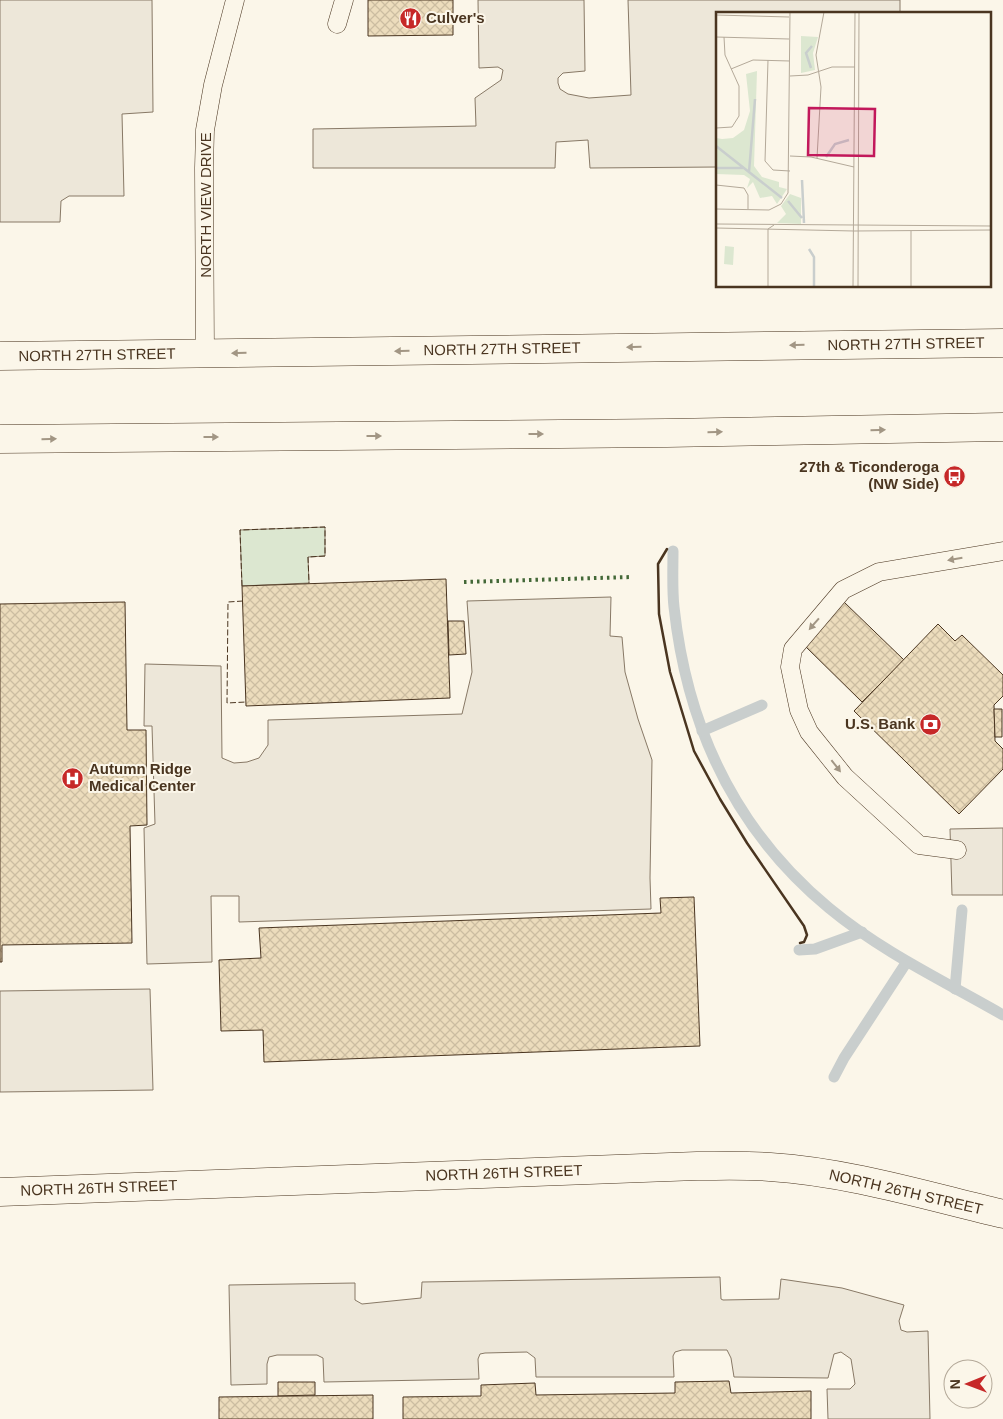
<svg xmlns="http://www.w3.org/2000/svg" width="1003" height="1419" font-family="Helvetica,sans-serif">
<defs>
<pattern id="building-cross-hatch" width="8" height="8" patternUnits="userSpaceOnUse" patternTransform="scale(1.25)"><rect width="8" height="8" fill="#ecdcbc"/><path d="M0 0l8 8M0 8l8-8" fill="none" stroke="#ccbda1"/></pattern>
</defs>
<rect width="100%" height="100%" fill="#fbf6e9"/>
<polygon fill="#dce7d0" stroke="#887966" points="325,527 325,556 308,557 309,583 242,586 240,530"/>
<g fill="#ede7d9" stroke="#887966">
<polygon points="0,0 152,0 153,112 122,114 124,196 69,196 61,201 60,222 0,222"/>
<polygon points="478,0 584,0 585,71 563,73 558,78 558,83 560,89 568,94 589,98 631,95 628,0 900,0 900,14 717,14 717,167 590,168 588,140 556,142 555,168 313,168 313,129 476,126 475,98 501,80 503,70 498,67 479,68"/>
<polygon points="611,597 610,636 622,637 625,672 638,719 652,760 650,878 651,909 239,922 239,896 211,896 212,962 147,964 144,828 155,824 152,726 144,726 145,664 221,666 222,758 234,763 247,762 259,758 268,745 268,720 462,714 472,672 467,601"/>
<polygon points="1003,828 1003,895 952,895 950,829"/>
<polygon points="150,989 153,1090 0,1092 0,991"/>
<polygon points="720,1277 721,1299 723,1300 779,1299 781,1279 842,1288 904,1305 899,1321 901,1330 907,1332 928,1331 930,1419 828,1419 827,1389 850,1389 855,1384 851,1359 841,1352 834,1354 828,1378 734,1377 731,1358 727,1350 682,1350 675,1352 673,1356 674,1377 536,1377 535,1358 527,1352 485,1353 480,1354 478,1359 479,1379 324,1382 323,1358 317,1355 277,1355 269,1357 267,1364 267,1384 231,1385 229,1285 355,1283 355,1300 362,1304 421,1298 422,1282"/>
</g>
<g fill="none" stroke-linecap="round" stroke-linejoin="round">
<g stroke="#c9cecd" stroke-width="11">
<path d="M673,551C673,569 672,589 674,607C687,727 736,831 829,908C882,952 944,981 1003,1015"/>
<polyline points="702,731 762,705"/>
<polyline points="799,950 815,949 862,932"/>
<polyline points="955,989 962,910"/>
<polyline points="834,1077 844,1058 906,963"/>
</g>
</g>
<g fill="url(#building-cross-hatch)" stroke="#4a3520">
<polygon points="368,0 453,0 453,35 368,36"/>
<polygon points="446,579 450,698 246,706 242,586"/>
<polygon points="125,602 127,730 146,730 147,825 130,826 132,943 2,945 2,962 0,962 0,604"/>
<polygon points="844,602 904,660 862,702 803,644"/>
<polygon points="448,621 464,621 466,654 449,655"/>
<polygon points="938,624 955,641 962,635 1003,675 1003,696 994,705 995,741 1003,749 1003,769 959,814 854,711"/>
<polygon points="994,709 1002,709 1002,737 995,737"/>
<polygon points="694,897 700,1046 264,1062 263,1030 221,1031 219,960 261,958 259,928 661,913 660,898"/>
<polygon points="729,1381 731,1393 811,1391 811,1419 403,1419 403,1397 481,1396 481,1385 535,1383 536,1395 675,1393 675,1382"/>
<polygon points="278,1382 315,1382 315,1395 278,1396"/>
<polygon points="373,1395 373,1419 219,1419 219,1397"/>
</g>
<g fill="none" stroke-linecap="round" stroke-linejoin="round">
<defs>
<g id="service">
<polyline points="337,24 344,0"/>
<polyline points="205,354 204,168 205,130 213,85 235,0"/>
<polyline points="957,850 919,845 845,777 809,732 799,710 790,667 793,649 843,590 879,572 1003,551"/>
</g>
<path id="minor" d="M0,1192L697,1166C721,1166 746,1165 770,1167C849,1172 927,1196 1003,1214"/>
<g id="primary">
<polyline points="0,356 1003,343"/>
<polyline points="0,439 667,433 1003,427"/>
</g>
</defs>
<use href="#service" stroke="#4a3520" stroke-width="19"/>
<use href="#minor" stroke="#4a3520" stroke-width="29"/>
<use href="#primary" stroke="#4a3520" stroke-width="29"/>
<use href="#service" stroke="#fbf6e9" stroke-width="18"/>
<use href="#minor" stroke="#fbf6e9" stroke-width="28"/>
<use href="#primary" stroke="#fbf6e9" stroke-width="28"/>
<polyline stroke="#436837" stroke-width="4" stroke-dasharray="2.5 4" stroke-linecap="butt" points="464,582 631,577"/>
<g stroke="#4a3520" stroke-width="1" stroke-dasharray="6 2.5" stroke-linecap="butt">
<polyline points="242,586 240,530 325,527 325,556 308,557 309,583"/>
<polyline points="243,601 228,602 227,703 246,702"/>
</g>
<polyline stroke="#4a3520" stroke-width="2.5" points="667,549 658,564 659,614 670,672 694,751 720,799 747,843 804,926 807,935 804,942 800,943"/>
</g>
<defs><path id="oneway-solid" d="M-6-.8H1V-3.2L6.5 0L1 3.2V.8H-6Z" transform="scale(1.25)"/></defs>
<g fill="#a29684">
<use href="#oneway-solid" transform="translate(797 345) rotate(179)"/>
<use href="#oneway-solid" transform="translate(634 347) rotate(179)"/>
<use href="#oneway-solid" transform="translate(402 351) rotate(179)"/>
<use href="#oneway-solid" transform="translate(239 353) rotate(179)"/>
<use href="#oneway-solid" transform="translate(878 430) rotate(-1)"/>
<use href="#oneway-solid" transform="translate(715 432) rotate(-1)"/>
<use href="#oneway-solid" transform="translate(536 434)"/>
<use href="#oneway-solid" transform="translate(374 436)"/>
<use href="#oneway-solid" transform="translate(211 437)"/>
<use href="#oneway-solid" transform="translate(49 439) rotate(-1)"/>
<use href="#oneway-solid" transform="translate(955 559) rotate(170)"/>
<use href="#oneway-solid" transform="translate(814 624) rotate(131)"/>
<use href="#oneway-solid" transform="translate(836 766) rotate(52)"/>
</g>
<defs>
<symbol id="restaurant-disc" viewBox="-11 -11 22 22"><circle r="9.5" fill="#c62828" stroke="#fbf6e9"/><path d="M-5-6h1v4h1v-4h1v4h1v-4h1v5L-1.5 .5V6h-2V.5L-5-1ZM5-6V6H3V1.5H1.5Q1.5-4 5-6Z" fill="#fff"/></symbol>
<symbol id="bus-disc" viewBox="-11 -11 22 22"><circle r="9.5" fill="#c62828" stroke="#fbf6e9"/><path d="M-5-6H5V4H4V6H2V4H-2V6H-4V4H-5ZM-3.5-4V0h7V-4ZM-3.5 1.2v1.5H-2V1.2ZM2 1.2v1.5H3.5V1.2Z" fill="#fff"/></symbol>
<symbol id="bank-disc" viewBox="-11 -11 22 22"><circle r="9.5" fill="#c62828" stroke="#fbf6e9"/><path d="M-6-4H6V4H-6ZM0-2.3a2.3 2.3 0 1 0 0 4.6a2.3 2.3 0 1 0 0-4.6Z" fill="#fff"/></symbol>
<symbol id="hospital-disc" viewBox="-11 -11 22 22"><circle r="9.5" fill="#c62828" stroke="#fbf6e9"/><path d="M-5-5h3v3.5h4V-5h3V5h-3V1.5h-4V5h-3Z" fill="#fff"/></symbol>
</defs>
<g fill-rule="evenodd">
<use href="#restaurant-disc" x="398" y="6" width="25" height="25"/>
<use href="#bus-disc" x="942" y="464" width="25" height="25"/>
<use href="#bank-disc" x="918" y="712" width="25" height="25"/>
<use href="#hospital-disc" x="60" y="766" width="25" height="25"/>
</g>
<g text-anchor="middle" stroke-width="4" stroke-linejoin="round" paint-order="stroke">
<g font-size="15" font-weight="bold" fill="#4a3520" stroke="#fbf6e9" text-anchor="start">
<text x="426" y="23">Culver's</text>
<text x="939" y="472" text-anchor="end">27th &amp; Ticonderoga<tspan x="939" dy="17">(NW Side)</tspan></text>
<text x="915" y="729" text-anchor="end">U.S. Bank</text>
<text x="89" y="774">Autumn Ridge<tspan x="89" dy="17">Medical Center</tspan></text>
</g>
<g font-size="15" fill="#4a3520" stroke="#fbf6e9">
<text transform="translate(206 205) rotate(-90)" y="5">NORTH VIEW DRIVE</text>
<text transform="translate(906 344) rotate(-1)" y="5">NORTH 27TH STREET</text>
<text transform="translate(502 349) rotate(-1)" y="5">NORTH 27TH STREET</text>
<text transform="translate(97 355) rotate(-1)" y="5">NORTH 27TH STREET</text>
<text transform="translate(504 1173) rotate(-2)" y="5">NORTH 26TH STREET</text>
<text transform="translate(99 1188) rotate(-2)" y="5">NORTH 26TH STREET</text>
<text transform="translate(906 1192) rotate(13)" y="5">NORTH 26TH STREET</text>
</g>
</g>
<g transform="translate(716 12)">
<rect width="275" height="275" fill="#fbf6e9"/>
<path d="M85,24L102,25L97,41L99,58L85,61ZM41,59L38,154L46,165L63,170V175L71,177L61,192L56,184L44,186L37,170L31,176L34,167L28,163L0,162V118V126L6,127L17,126L28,118L34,99L30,62ZM74,182L85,186V212L61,211L70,202L65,194ZM9,234L18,235L17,253L8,252Z" fill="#dce7d0"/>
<path fill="none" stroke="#c9cecd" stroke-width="2.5" d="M95,56L90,41L96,34M0,134L66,186M110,145L119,132L133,128M0,156H27M33,160L39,87M86,168L88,211M72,189L86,206M93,237L98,245V275"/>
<path fill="none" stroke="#b4a999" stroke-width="1" d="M0,3L73,5M0,25L73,27M52,48L49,149L57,158L74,159M15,57L37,48L74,49M74,64L92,63L116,55H139M0,116L16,115L23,104V74L9,43L8,25M74,144L95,145L138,155M101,146L105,75L100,43L108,0M0,173L28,176L32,183V197M0,197L53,198L65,192L72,181L74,0M0,212L275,214M0,216L138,219L275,218M52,275V217L58,213M137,275L139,0M142,275L143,0M195,275V219"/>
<path fill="#c2185b" fill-opacity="0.15" stroke="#c2185b" stroke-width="2.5" d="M93,96L159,97L158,144L92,143Z"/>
<rect width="275" height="275" fill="none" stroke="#4a3520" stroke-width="2.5"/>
</g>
<g transform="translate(968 1384) rotate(269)"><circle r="24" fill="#fbf6e9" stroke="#b4a999"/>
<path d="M0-4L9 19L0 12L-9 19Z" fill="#c62828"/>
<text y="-8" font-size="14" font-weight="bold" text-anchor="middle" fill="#4a3520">N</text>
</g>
</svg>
